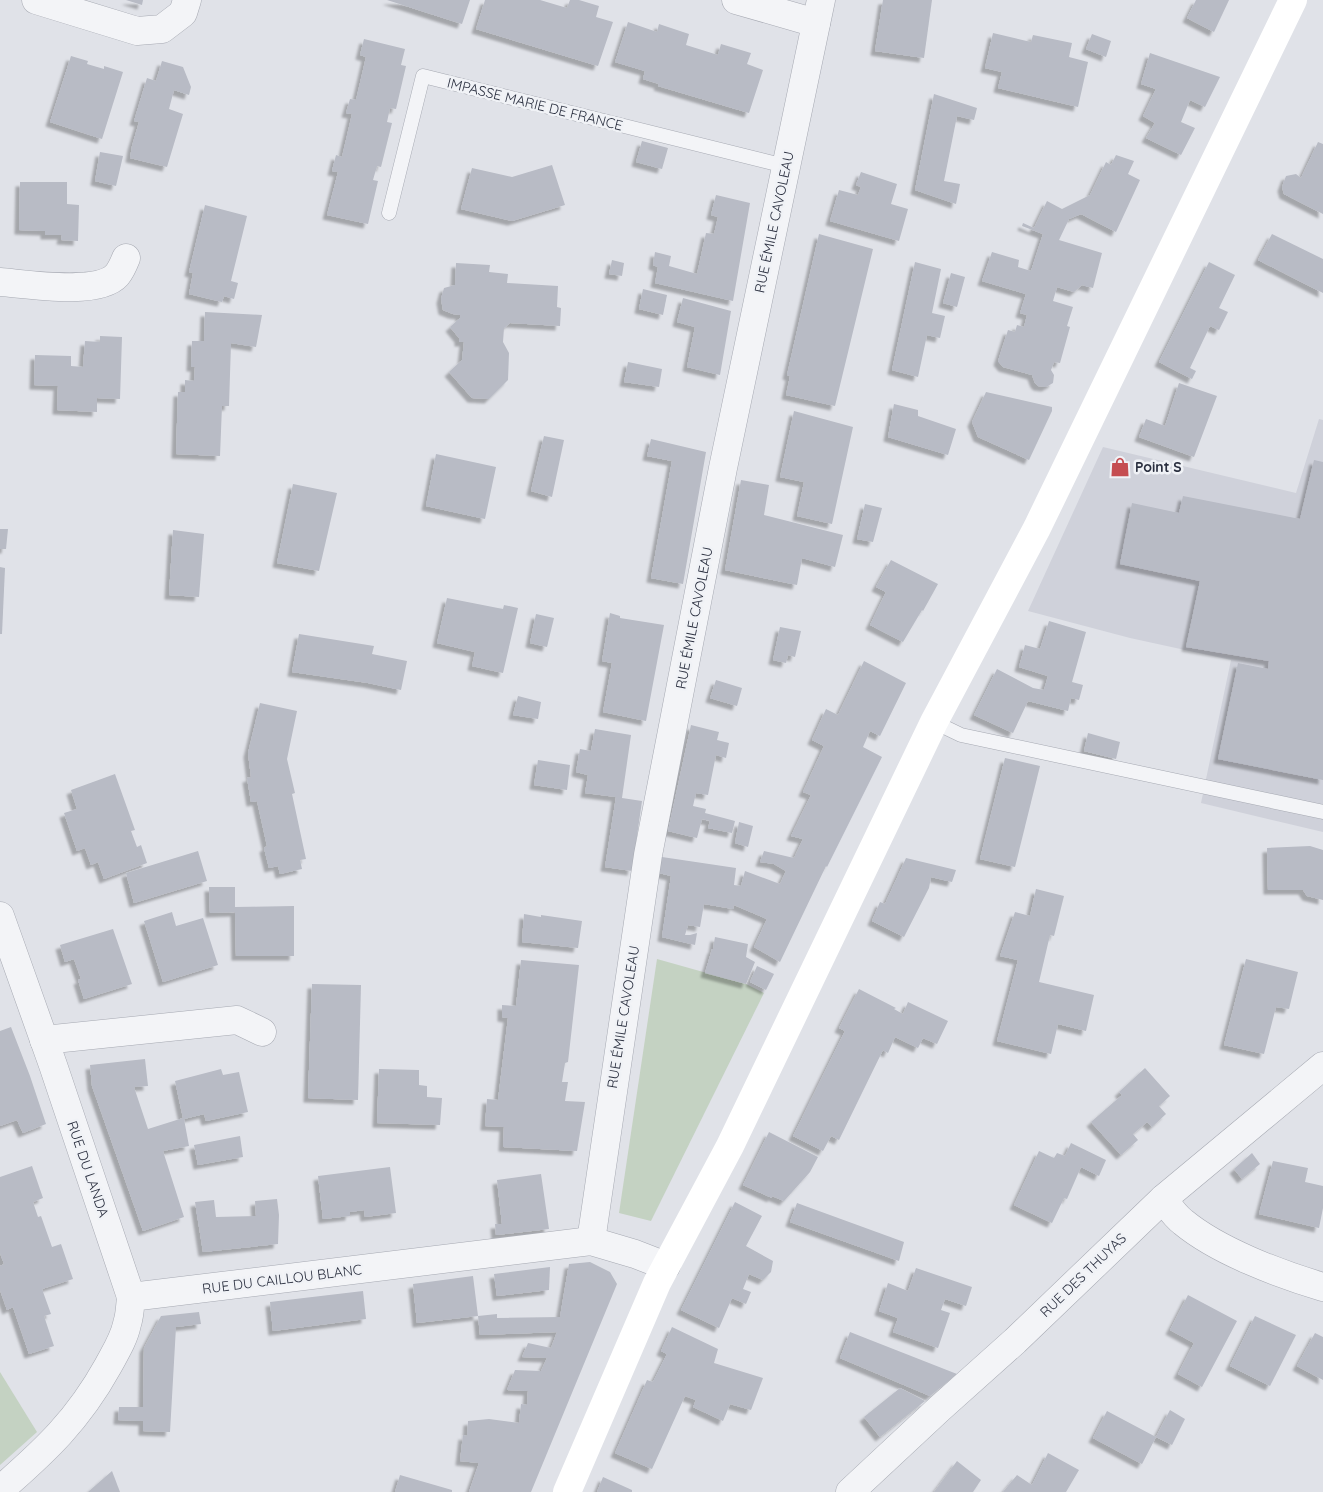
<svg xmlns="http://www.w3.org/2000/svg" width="1323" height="1492" font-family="Quicksand,sans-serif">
<defs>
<filter id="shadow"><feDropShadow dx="-4.5" dy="4.5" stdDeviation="1" flood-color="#0004"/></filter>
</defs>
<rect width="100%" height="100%" fill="#e0e2e8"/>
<polygon fill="#cfd1da" points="1319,419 1323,420 1323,832 1201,803 1231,660 1130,638 1028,611 1103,447 1296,493"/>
<g fill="#c4d2c2">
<polygon points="657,959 746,984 764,993 651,1221 619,1213"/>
<polygon points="0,1372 37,1432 0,1465"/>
</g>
<g fill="#b8bbc5" filter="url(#shadow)">
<polygon points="126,0 143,0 142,5"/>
<polygon points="387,0 470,0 462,24"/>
<polygon points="485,0 540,0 567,8 570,0 579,0 599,6 596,17 613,22 598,66 476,29"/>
<polygon points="883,0 932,0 924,58 875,51"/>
<polygon points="1196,0 1229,0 1214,32 1187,18"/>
<polygon points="628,22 657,32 659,24 689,34 686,45 718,55 721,44 751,53 747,64 763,70 749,113 658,86 659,84 643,79 645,71 615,62"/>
<polygon points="993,33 1031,42 1033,35 1072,43 1069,57 1088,62 1078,107 998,88 1002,72 985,68"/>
<polygon points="1092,34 1111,41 1106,57 1086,49"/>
<polygon points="364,39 405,49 401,65 406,66 396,109 390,108 387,122 392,123 381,167 377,166 373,180 378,181 368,224 327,215 338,172 332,171 336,155 342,157 352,114 346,113 350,99 356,100 366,57 360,55"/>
<polygon points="1150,53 1220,77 1205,107 1190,100 1181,122 1195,128 1181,155 1146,138 1155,123 1143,116 1156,89 1141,84"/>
<polygon points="71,56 88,61 87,64 104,69 104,66 123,72 102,139 50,122"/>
<polygon points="162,61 183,67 191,87 189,95 174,90 169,109 183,114 167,167 130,158 132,146 139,122 134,121 147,78 156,81"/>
<polygon points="934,94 977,108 974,120 957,116 944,181 960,184 956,204 915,190"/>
<polygon points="642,141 668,148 662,169 636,162"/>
<polygon points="1318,142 1323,144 1323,214 1284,194 1282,187 1286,176 1296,174 1301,178"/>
<polygon points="100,152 123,156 116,186 95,181"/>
<polygon points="1116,155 1134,161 1128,174 1140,180 1116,232 1081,214 1069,219 1059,240 1102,253 1093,288 1082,285 1074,292 1057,287 1053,301 1073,307 1067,326 1070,327 1060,363 1054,362 1051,370 1054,375 1053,383 1046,387 1038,386 1035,383 1032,375 1003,367 998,361 1008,330 1015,332 1017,325 1024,327 1027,315 1020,313 1026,294 982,281 992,252 1019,260 1018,267 1031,271 1043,234 1022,226 1023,223 1034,228 1047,201 1062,209 1090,195 1106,162 1111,165"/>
<polygon points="552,165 565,205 512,221 461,209 472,168 512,177"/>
<polygon points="861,172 897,184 891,204 908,209 899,241 830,221 839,190 858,195 861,187 856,185"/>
<polygon points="20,182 67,182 67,204 79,205 78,241 61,240 62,235 45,235 45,231 19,230"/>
<polygon points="716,195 750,203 733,301 655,283 658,267 653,265 655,252 671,256 669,266 697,274 706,233 714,234 718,217 711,215"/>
<polygon points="205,205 247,216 231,281 238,283 234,299 224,296 222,302 189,294 193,273 189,272"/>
<polygon points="819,234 873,249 835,406 786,395 790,376 787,375"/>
<polygon points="1272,234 1323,259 1323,293 1258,260"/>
<polygon points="612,260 624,263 622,276 609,274"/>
<polygon points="915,262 941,269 932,313 945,316 940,338 927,335 918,377 892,370"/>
<polygon points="1209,262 1235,275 1219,308 1228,312 1219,330 1210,326 1190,368 1196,371 1192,379 1159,362"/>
<polygon points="456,263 490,265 489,272 508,274 507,283 558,286 557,307 561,308 560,326 510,323 504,328 503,342 509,353 508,380 489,399 472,398 449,372 462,360 464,342 459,342 459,338 450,327 460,318 460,315 453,314 443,310 441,299 444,288 455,285"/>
<polygon points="951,273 965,277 957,307 943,303"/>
<polygon points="643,289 667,295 663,315 639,309"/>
<polygon points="683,298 731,311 720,375 687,367 695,327 677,322"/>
<polygon points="205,312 262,315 256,347 231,343 229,406 222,406 220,456 176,454 178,392 185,392 185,380 194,381 195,367 191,367 192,341 204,341"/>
<polygon points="100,336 122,337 120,399 97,398 97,412 57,410 58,386 34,385 35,355 71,356 71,366 83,367 85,341 100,342"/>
<polygon points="628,362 662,369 659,387 624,382"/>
<polygon points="1179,383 1217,396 1194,457 1139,437 1146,419 1165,426"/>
<polygon points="986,392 1052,407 1052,411 1029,460 978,437 972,422"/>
<polygon points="894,404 918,410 918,416 956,429 948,455 888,437"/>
<polygon points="794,411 853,427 832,524 797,516 804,482 780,477"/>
<polygon points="544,436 564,440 552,497 531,491"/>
<polygon points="651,439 706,452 683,584 651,578 672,461 647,456"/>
<polygon points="436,454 496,467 485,519 426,506"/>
<polygon points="1314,460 1323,462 1323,780 1218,759 1238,663 1268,669 1269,661 1186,647 1200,581 1120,564 1132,503 1179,513 1183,496 1300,519"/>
<polygon points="741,480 769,485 764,515 843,535 835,567 802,558 797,585 725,570"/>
<polygon points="293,484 337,493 319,571 277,563"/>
<polygon points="865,504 882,508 873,542 857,539"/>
<polygon points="0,529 8,529 6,549 0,549"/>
<polygon points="173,530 204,534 199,597 169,595"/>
<polygon points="891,560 938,584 923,611 922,610 903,642 870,625 886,592 876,587"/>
<polygon points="0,567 5,568 2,634 0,634"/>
<polygon points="447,598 503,609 504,605 518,608 503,673 472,666 475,652 437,643"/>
<polygon points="610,613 620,616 620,618 664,625 646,721 603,712 612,663 602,661"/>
<polygon points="536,614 554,618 547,647 530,643"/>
<polygon points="1049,621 1086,632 1072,682 1083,685 1079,700 1071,698 1068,711 1028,701 1013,733 974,715 997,669 1033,688 1044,690 1048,676 1019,667 1025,645 1040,649"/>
<polygon points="780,627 801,631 795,657 788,655 786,663 773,660"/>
<polygon points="299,634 374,646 372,654 407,661 401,690 368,683 292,672"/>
<polygon points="864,661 906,683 880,736 870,731 863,747 882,757 827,867 826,866 780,962 754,947 767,919 734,905 733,909 704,904 700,927 688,925 685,935 690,935 697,933 695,945 662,937 671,876 659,873 662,857 736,868 734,885 741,886 745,871 780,884 786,871 774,864 760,862 764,851 794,858 803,839 791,836 811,795 803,792 824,746 812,740 826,709 838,715"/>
<polygon points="716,680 742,688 737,706 710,698"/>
<polygon points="518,696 541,702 538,719 513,715"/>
<polygon points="260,703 297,711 287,759 295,793 292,794 306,859 300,860 302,869 280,874 278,866 269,868 264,848 267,846 257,801 251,802 247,778 251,777 248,753"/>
<polygon points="691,725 719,732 717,740 729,743 726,758 716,755 708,795 696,793 693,806 706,809 705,813 735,821 732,833 708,828 710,821 702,819 697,838 668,831"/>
<polygon points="595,729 631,735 622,798 642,801 632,871 605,867 616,797 585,793 588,775 576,772 580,749 591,751"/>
<polygon points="1088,733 1120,742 1116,759 1084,751"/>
<polygon points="1005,758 1040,766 1015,867 980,859"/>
<polygon points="538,760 570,765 567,790 534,785"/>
<polygon points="115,774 135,830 131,831 137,847 141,845 147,863 104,879 98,862 91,865 85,848 77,851 64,813 77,809 71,790"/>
<polygon points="739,822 753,826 748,847 735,843"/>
<polygon points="1310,846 1323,850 1323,900 1307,896 1303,890 1268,890 1267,848"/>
<polygon points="198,851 207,881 134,903 126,873"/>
<polygon points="906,858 956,870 952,882 931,877 929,888 904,937 872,921 880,902 885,904"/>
<polygon points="209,887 235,887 235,907 294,906 294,956 236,956 235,912 210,913"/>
<polygon points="1036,889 1064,896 1054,936 1050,935 1039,982 1094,995 1086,1031 1058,1024 1051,1054 997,1041 1018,960 1000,956 1015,912 1030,916"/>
<polygon points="172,912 176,926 203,918 218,965 163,982 144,921"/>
<polygon points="524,914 541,917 541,915 582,921 578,948 522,942"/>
<polygon points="113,929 132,984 84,999 78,980 81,979 74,959 65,962 60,945"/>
<polygon points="715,937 748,944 746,957 755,962 746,984 705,973 712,949 713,949"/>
<polygon points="1246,959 1298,972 1289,1009 1276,1007 1264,1054 1224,1045"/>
<polygon points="521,960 579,965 568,1062 565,1063 562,1082 568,1082 565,1101 585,1102 577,1151 503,1147 504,1127 485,1126 487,1099 498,1100 508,1018 502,1017 502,1005 516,1006"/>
<polygon points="757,966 774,974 766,990 750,982"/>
<polygon points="312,984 361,985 358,1100 308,1098"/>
<polygon points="859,989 896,1008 894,1009 903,1014 908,1002 948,1021 937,1044 923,1038 918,1048 895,1037 888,1053 883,1050 839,1140 831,1136 823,1151 793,1136 845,1031 839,1028"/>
<polygon points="11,1027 30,1076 46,1124 23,1133 17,1120 0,1126 0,1031"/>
<polygon points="145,1059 148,1086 134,1087 148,1129 183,1118 175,1081 221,1069 223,1075 239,1072 248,1112 206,1121 204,1114 184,1119 189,1146 163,1151 184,1217 143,1231 92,1086 90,1065"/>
<polygon points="1145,1068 1170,1096 1159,1106 1166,1114 1152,1127 1147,1122 1133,1134 1138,1140 1121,1155 1091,1122 1122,1095 1119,1092"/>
<polygon points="379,1069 419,1070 419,1085 427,1086 427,1097 442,1098 440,1125 377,1123"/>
<polygon points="769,1132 818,1157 810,1172 784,1201 772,1196 772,1198 743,1185"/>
<polygon points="240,1136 243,1157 198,1165 194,1145"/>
<polygon points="1071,1143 1106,1160 1099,1176 1081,1167 1067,1199 1064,1198 1052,1223 1014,1205 1039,1151 1054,1158 1057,1153 1065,1156"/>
<polygon points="1252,1153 1260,1164 1242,1179 1234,1169"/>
<polygon points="1273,1161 1308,1168 1305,1182 1323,1186 1323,1208 1319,1228 1259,1214"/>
<polygon points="32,1166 43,1198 33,1202 38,1217 41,1216 52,1247 61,1244 73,1279 42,1289 51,1314 44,1316 54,1346 29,1354 13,1307 7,1310 0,1290 0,1266 4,1264 0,1253 0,1177"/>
<polygon points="390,1167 396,1213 365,1217 364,1210 350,1212 350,1216 323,1219 318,1176"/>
<polygon points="541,1174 549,1229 496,1235 495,1224 502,1224 497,1180"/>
<polygon points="277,1199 279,1215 278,1244 203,1252 195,1202 214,1200 216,1217 256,1216 255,1201"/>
<polygon points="735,1202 762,1216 746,1246 773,1261 771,1272 763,1280 749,1274 743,1289 751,1292 746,1304 732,1298 719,1328 681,1310"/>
<polygon points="797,1203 904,1242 899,1261 790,1222"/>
<polygon points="590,1262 610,1272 617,1284 531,1492 469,1492 479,1463 460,1461 463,1435 467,1436 468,1421 489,1419 519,1423 521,1404 527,1405 528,1391 507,1390 515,1370 541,1371 547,1358 522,1357 528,1343 551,1348 557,1332 480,1335 478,1316 497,1314 497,1318 560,1317 569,1264"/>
<polygon points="550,1267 549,1290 497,1296 494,1274"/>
<polygon points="916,1268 972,1287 966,1306 945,1299 941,1310 950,1313 938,1348 893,1332 898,1318 879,1311 888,1283 908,1291"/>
<polygon points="473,1276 478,1316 417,1323 413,1284"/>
<polygon points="363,1291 366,1319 273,1331 270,1302"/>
<polygon points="1188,1295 1237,1321 1202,1387 1178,1374 1194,1343 1170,1330"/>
<polygon points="199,1312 201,1324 176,1327 170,1432 143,1431 143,1421 118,1420 119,1407 143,1407 144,1348 161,1316"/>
<polygon points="1255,1316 1296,1335 1270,1386 1230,1366"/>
<polygon points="672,1327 718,1349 714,1363 763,1378 751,1410 730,1404 723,1421 693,1407 696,1400 685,1396 652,1469 615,1453 647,1380 653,1382 667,1354 661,1351"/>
<polygon points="850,1332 957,1374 930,1396 840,1358"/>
<polygon points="1315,1333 1323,1337 1323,1380 1297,1366"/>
<polygon points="900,1388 925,1401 880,1437 864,1417"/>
<polygon points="1170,1410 1185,1419 1172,1445 1156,1437 1142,1464 1093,1438 1107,1411 1156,1437"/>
<polygon points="1048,1453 1079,1470 1066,1492 1003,1492 1017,1475 1032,1485"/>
<polygon points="957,1461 981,1480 973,1492 934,1492"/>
<polygon points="112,1471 120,1492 88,1492"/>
<polygon points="400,1475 452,1490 452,1492 395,1492"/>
<polygon points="603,1477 632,1490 632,1492 597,1492"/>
</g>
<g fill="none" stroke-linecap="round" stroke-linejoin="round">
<defs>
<g id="lane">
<polyline points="389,213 423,76 785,166"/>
<polyline points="934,722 961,735 1323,812"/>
</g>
<g id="street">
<polyline points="36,0 137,31 162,29 183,13 187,0"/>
<polyline points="736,0 816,23"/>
<path d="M0,282C27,284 98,296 117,275C121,270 124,263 126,258"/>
<polyline points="0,916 53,1065 131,1297"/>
<polyline points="44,1040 237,1020 262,1032"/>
<path d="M1163,1199C1169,1207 1175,1216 1183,1222C1218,1251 1279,1274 1323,1287"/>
<polyline points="591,1241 648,855 723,468 821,0"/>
<path d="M0,1490C46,1450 78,1420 108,1366C115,1353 124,1339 127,1324C130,1315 130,1306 131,1297L591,1241L635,1254L666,1266"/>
<polyline points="850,1492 939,1409 1015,1341 1163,1199 1323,1066"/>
</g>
</defs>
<use href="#lane" stroke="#a6a9b2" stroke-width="15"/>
<use href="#street" stroke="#a6a9b2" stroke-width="29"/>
<use href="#lane" stroke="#f3f4f7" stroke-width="14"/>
<use href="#street" stroke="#f3f4f7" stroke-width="28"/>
<polyline stroke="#fff" stroke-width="28" points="567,1492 657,1283 730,1146 934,722 1037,528 1293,0"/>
</g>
<defs>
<symbol id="shop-bare" viewBox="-9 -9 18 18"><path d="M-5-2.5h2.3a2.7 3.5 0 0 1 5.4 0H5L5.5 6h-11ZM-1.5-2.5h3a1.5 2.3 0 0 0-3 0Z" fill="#c54d51" stroke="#f0f2f6" stroke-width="2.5" paint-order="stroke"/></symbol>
</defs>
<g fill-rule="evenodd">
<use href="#shop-bare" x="1106" y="453" width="28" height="28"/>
</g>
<g text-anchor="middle" stroke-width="5" stroke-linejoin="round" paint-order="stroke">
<g font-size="14" fill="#2a2f3f" stroke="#f0f2f6">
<text transform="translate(535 104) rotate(14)" y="5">IMPASSE MARIE DE FRANCE</text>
<text transform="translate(774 222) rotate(-78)" y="5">RUE ÉMILE CAVOLEAU</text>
<text transform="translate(694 618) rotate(-79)" y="5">RUE ÉMILE CAVOLEAU</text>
<text transform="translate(623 1017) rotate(-81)" y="5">RUE ÉMILE CAVOLEAU</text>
<text transform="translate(88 1169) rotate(71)" y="5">RUE DU LANDA</text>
<text transform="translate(1083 1275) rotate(-44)" y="5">RUE DES THUYAS</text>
<text transform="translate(282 1279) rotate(-7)" y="5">RUE DU CAILLOU BLANC</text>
</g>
<g font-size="14" font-weight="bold" fill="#2a2f3f" stroke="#f0f2f6" text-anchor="start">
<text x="1135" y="472">Point S</text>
</g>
</g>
</svg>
